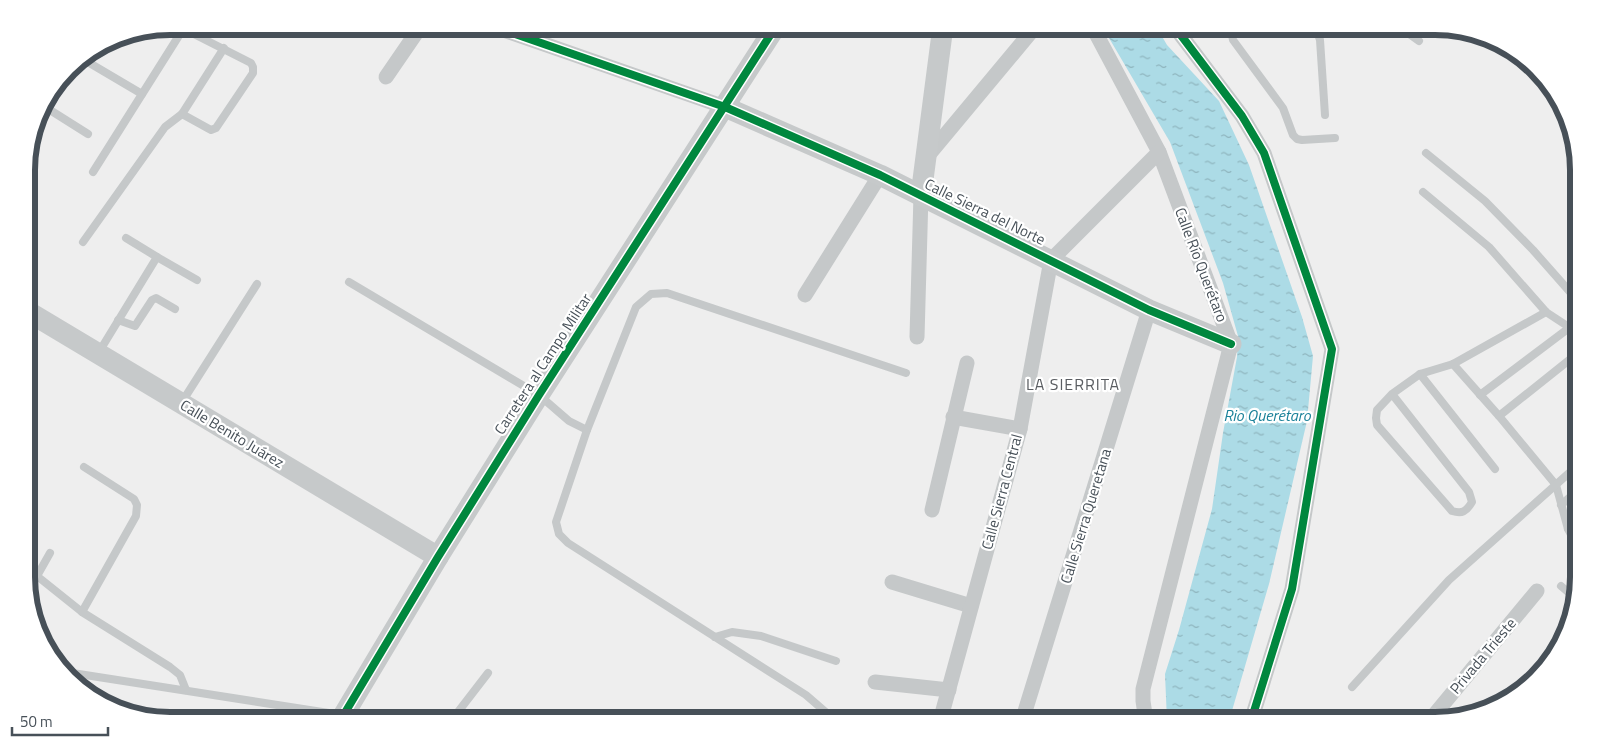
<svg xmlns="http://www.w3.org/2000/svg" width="1605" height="747" font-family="'Titillium Web',sans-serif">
<defs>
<pattern id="water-ripples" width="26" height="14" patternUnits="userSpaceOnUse" patternTransform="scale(1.25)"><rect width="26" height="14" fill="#acdbe6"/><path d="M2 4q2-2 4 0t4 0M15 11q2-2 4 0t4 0" fill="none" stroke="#8eb4bd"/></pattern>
</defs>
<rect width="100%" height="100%" fill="#eee"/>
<polygon fill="url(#water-ripples)" points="1102,26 1156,26 1167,45 1219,101 1249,165 1302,317 1313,356 1307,421 1269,584 1229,721 1167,721 1165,674 1179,630 1212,509 1223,433 1237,357 1238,336 1223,283 1170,142"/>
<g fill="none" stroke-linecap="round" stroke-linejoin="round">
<g stroke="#c5c8c9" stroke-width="8">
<polyline points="1232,26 1231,31 1233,40 1283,108 1293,135 1297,139 1302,140 1335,138"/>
<path d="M1308,26C1315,30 1318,32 1320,40L1325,115"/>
<polyline points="1398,26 1419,41"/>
<polyline points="184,29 251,63 253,67 253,73 216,128 211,130 182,114 224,48"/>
<polyline points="81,58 142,94"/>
<polyline points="42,105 88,134"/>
<polyline points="1426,153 1485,201 1533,250 1578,301"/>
<polyline points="93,172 185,26"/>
<polyline points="1423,192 1489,247 1546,312 1578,333"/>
<polyline points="83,242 165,127 182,114"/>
<polyline points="157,257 197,280"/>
<polyline points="349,282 539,395 569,421 587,430 636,307 651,294 667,293 906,373"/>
<polyline points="118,320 135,326 152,300 156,298 175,309"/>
<polyline points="99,352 157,257 126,238"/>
<polyline points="1453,364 1499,416 1556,485 1568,529 1579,550"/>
<polyline points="1420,374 1495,469"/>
<path d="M1392,394L1469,492L1472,502C1466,512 1462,514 1452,511L1377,425L1376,418L1377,410L1392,394L1420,374L1453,364L1546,312"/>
<polyline points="1480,395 1569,328"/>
<polyline points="182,402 257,284"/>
<polyline points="1499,416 1578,353"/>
<polyline points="587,430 556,522 559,534 568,543 806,695 836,721"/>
<polyline points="1561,505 1578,490"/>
<polyline points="1568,529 1579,520"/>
<polyline points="50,553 37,576 82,612 170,667 180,675 186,690"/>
<polyline points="1561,586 1575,598"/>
<polyline points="82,612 136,516 137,505 134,499 84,467"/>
<polyline points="715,637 732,632 761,636 836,661"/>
<polyline points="66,672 380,721"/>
<polyline points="1352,687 1449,580 1578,465"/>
<polyline points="451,721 488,673"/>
</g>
<g stroke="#c5c8c9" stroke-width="15">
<polyline points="492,26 725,107"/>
<polyline points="1092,26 1159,152 1231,344 1143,689 1143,701 1146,721"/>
<polyline points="1174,26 1242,116 1264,153 1332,349 1292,589 1251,721"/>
<polyline points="386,77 421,26"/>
<polyline points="926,158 1036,26"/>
<polyline points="805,295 880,175"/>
<polyline points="917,337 921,195"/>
<polyline points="953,417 1020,429"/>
<polyline points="932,510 967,363"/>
<polyline points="892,582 971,606"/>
<polyline points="875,682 949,690"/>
<polyline points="1430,720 1537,591"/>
<polyline points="940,721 1020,429 1051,260 1159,152"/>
<polyline points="1022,721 1149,310"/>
</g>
<g stroke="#c6c9ca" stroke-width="21">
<polyline points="725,107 880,175 1149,310 1231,344"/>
<polyline points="921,195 943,26"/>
<polyline points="27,311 438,557"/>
<polyline points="340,721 438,557 539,395 776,26"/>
</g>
<defs>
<g id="cycleway">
<polyline points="492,26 725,107 880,175 1149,310 1231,344"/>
<polyline points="1174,26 1242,116 1264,153 1332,349 1292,589 1251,721"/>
<polyline points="340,721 438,557 539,395 776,26"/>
</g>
</defs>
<use href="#cycleway" stroke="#fff" stroke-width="11"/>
<use href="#cycleway" stroke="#00873e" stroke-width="8"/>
</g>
<g text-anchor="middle" stroke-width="4.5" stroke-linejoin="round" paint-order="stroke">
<g font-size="15" fill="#475058" stroke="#fff">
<text transform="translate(985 212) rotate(26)" y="5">Calle Sierra del Norte</text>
<text transform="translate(1201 265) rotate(69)" y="5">Calle Río Querétaro</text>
<text transform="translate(543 364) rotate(-57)" y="5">Carretera al Campo Militar</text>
<text transform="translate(232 434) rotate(31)" y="5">Calle Benito Juárez</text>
<text transform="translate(1002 492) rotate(-75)" y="5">Calle Sierra Central</text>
<text transform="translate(1086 516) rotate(-73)" y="5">Calle Sierra Queretana</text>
<text transform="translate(1483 656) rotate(-50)" y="5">Privada Trieste</text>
</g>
<g font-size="16" letter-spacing="1" fill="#5a5d61" stroke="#fff">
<text x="1073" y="390">LA SIERRITA</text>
</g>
<g font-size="16" font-style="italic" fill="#1a8199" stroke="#fff">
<text x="1267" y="421">Rio Querétaro</text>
</g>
</g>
<path d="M0 0H1605V747H0ZM170 35H1435A135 135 0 0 1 1570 170V577A135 135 0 0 1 1435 712H170A135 135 0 0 1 35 577V170A135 135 0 0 1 170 35Z" fill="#fff" fill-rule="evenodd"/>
<path fill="none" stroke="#475058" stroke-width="6" d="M170 35H1435A135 135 0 0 1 1570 170V577A135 135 0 0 1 1435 712H170A135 135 0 0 1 35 577V170A135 135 0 0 1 170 35Z"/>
<path d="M12 727v8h96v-8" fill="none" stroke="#475058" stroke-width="2.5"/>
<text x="20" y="727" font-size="15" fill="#475058" stroke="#ffffff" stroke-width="4" paint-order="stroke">50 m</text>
</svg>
